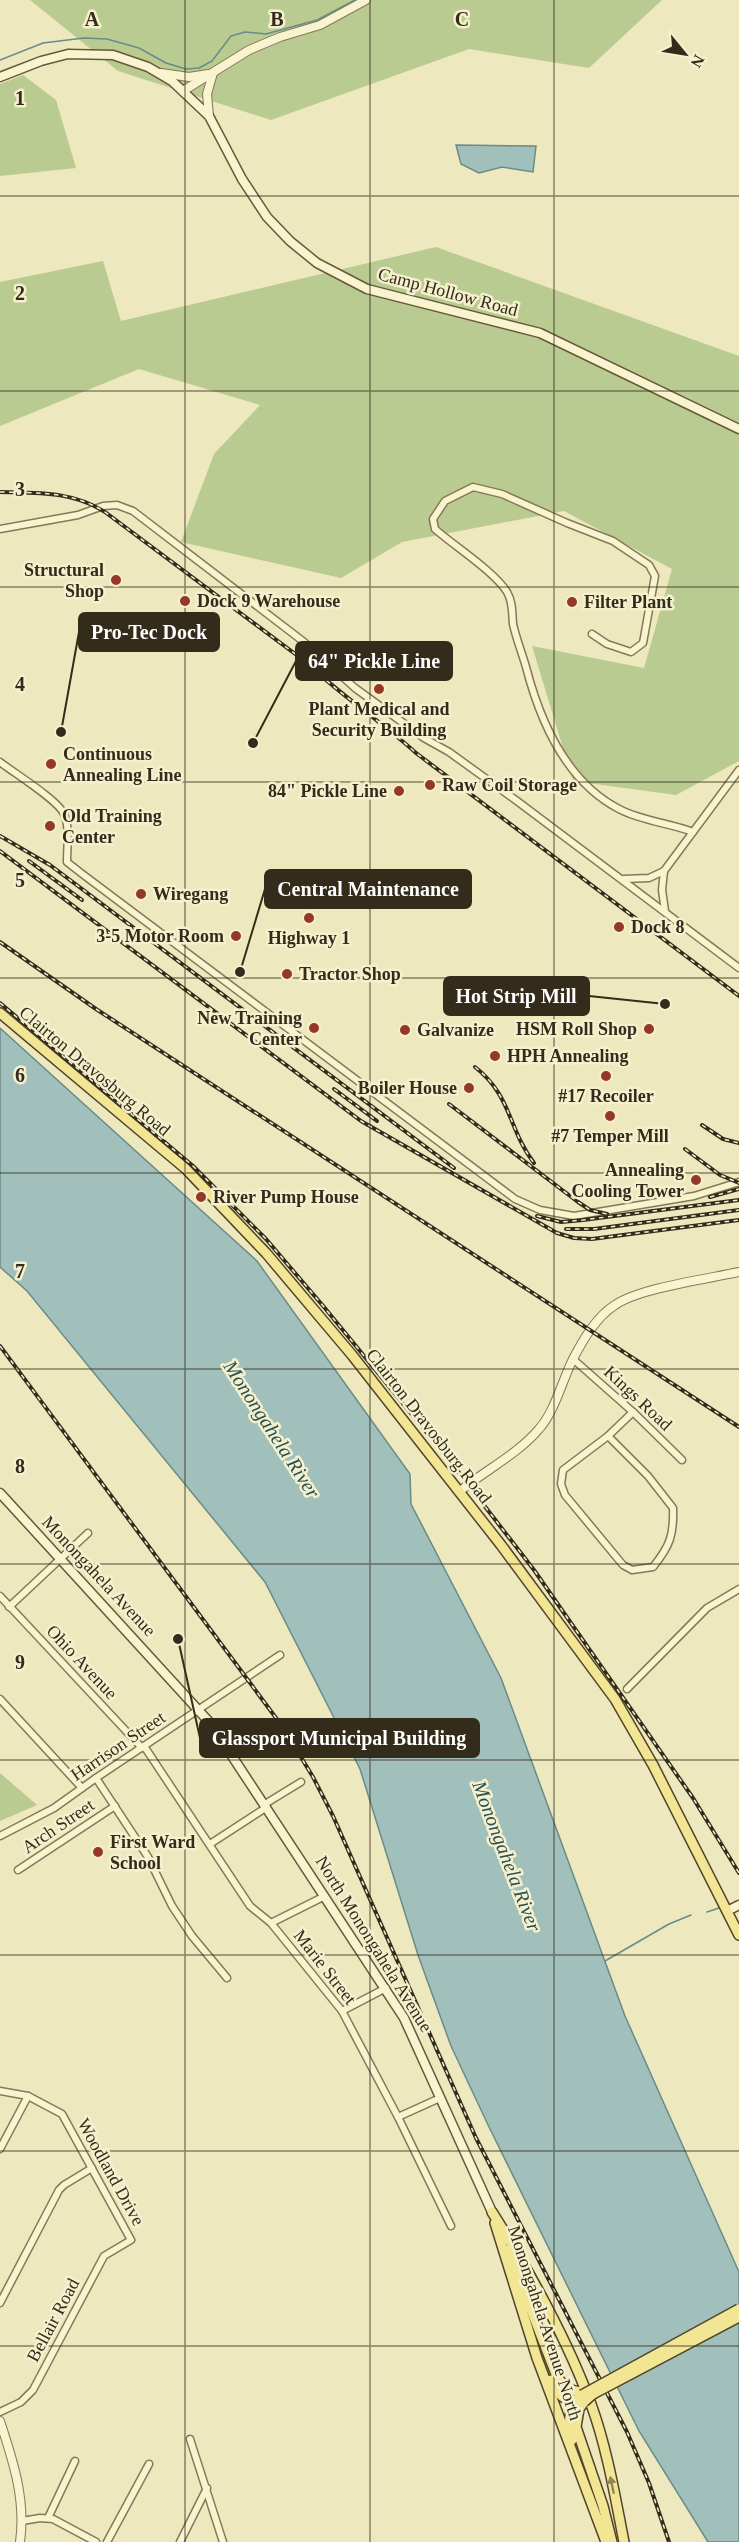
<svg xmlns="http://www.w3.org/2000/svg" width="739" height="2542" font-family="Georgia,serif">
<rect width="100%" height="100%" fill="#ede8bd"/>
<g fill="#bacb92">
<polygon points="30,0 662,0 589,68 469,49 271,120 118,71"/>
<polygon points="23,75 56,100 76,168 0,176 0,84"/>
<polygon points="436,247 739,356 739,761 676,795 573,781 532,646 644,668 672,569 564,511 402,542 341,578 181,542 214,454 260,405 139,369 0,426 0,282 103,261 121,321"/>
<polygon points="0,1773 37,1805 0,1821"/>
</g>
<g fill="#a1bfbb" stroke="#698c89" stroke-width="1.5">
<polygon points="456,145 536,146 533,172 502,167 479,173 461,164"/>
<polygon points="0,1028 257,1261 410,1474 411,1504 501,1678 625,2016 739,2272 739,2542 708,2542 639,2431 489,2127 451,2046 418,1955 360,1769 265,1582 27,1291 0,1267"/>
</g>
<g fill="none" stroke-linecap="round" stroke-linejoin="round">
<g stroke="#698c89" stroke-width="1.5">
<polyline points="0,60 43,43 84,38 107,39 139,48 166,63 186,69 199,68 212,61 231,36 245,32 266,34 317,20 355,0"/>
<polyline points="707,1912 719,1908"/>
<polyline points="605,1961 669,1924 691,1915"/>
</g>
<defs>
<g id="minor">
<polyline points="0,529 78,515 103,506 117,505 133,511 304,642 355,688 424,738 449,752 517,801 739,968"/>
<path d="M592,634L607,644L631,652L643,643L655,576L649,565L613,541L567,523L502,494L473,487L445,501L433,519L435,529C454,546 495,572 507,592C513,602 512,613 513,624C516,638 522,653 526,667C540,721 567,782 619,809C642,821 669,823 693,832"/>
<path d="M0,762C14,773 58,800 64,814C70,827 67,847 67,862L81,873L515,1199L540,1210L574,1216L694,1196L739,1182"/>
<polyline points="664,871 662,890 665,911"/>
<polyline points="624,879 649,878 664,871 739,770"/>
<polyline points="573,1359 633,1412 682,1460"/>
<path d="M608,1436L648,1476L673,1508C674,1535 670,1546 653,1567L632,1570L623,1565L565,1495L561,1484L563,1470Z"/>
<polyline points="608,1436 633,1412"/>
<polyline points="0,1596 142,1748"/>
<polyline points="9,1607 88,1533"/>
<polyline points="627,1689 707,1608 739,1589"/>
<polyline points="0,1699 82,1788"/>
<polyline points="144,1746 250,1906 271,1923 342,2011 398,2117 451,2226"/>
<polyline points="96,1778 148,1857 172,1906 192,1936 227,1978"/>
<polyline points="265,1804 301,1782"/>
<polyline points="0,1836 54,1808 96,1778 280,1655"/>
<polyline points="210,1844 267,1807"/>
<polyline points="18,1870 115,1806"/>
<polyline points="271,1923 325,1896"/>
<polyline points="342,2011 386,1988"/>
<polyline points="0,2091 28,2096 62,2114 131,2240 104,2256 33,2390 21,2402 0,2412"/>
<polyline points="398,2117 440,2098"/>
<polyline points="0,2149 28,2096"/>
<polyline points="0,2303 59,2190 64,2185 92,2168"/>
<polyline points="190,2439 223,2542"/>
<polyline points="48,2518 75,2461"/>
<polyline points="22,2521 40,2518 53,2519 96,2542"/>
<polyline points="107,2542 149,2464"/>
<polyline points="180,2542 207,2488"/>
</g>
<g id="tertiary">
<polyline points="161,73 189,77 208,74"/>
<polyline points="183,91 249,50 280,37 320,25 366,0"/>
<polyline points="209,116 207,94 213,73"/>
<path d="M459,1492C485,1470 517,1455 539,1429C555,1411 562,1381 573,1359C583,1340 596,1317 615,1305C640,1288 707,1279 739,1272"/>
<path d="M0,2421C13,2461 26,2499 20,2542"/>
</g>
<g id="secondary">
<polyline points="0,77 41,61 68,54 113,55 148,67 172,81 209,116 242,179 267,217 290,241 317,263 367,289 540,333 739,429"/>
<polyline points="0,1493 211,1724 404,2018 492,2212"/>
<polyline points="727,1911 739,1905"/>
</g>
<g id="primary">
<polyline points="0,1013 186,1169 266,1253 352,1355 501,1545 615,1699 653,1765 739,1935"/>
<path d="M492,2212C530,2272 566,2337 591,2404C607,2448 615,2496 624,2542"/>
<polyline points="495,2223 537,2358 606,2542"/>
<polyline points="508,2250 557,2377 567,2389 580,2392"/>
<path d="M551,2380C556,2395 567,2404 583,2399"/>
<polyline points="584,2402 579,2409 576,2427 603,2506 612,2542"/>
<path d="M572,2440C567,2425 569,2408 579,2397"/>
</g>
</defs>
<use href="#minor" stroke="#857857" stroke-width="9"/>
<use href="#tertiary" stroke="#857857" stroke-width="10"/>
<use href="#secondary" stroke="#67583a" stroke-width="11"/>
<use href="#primary" stroke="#52442b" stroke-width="12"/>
<use href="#minor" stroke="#f8f4d0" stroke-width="6"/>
<use href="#tertiary" stroke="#f8f4d0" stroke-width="8"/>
<use href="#secondary" stroke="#f8f4d0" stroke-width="8"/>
<use href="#primary" stroke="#f2e594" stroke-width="9"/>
<defs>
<g id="rail">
<path d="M0,492C38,493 72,491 105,512L306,662C340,695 381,721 416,753L739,996"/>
<polyline points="0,836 50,865 454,1168"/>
<polyline points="0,851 361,1121 557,1233 574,1238 592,1239 739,1220"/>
<polyline points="29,861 82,900"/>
<polyline points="0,942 96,1009 739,1427"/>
<polyline points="0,1003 193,1166 266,1239 324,1307 446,1456 534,1570 693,1798 739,1873"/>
<path d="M475,1067C512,1096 508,1129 534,1163"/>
<polyline points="334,1089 377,1121"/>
<polyline points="449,1104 578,1202 590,1210 607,1214"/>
<polyline points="702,1125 723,1139 739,1143"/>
<polyline points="685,1149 720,1175 739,1183"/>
<polyline points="710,1197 739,1189"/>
<polyline points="537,1216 561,1222 583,1220 739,1200"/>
<polyline points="566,1229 594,1229 739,1210"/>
<polyline points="0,1346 282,1726 313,1777 333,1816 476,2138 627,2432 649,2483 669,2542"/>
</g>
</defs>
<use href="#rail" stroke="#342c1b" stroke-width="4"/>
<use href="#rail" stroke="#f5f0cd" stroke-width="1.5" stroke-dasharray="4.5" stroke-linecap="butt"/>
<defs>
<g id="primary-bridge">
<polyline points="593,2394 739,2317"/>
<polyline points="582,2395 739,2309"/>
<polyline points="584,2402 594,2393"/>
</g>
</defs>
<use href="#primary-bridge" stroke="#52442b" stroke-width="12" stroke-linecap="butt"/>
<use href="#primary-bridge" stroke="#f2e594" stroke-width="9"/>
</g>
<defs><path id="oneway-solid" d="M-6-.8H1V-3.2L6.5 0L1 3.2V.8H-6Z" transform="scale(1.5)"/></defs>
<use fill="#938858" href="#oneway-solid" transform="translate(612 2485) rotate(-102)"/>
<path fill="none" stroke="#342c1b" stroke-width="1.5" stroke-opacity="0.55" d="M185,0V2542M370,0V2542M554,0V2542M0,196H739M0,391H739M0,587H739M0,782H739M0,978H739M0,1173H739M0,1369H739M0,1564H739M0,1760H739M0,1955H739M0,2151H739M0,2346H739"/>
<g fill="#943927" stroke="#f5f0cd" stroke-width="2">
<circle cx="116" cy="580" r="6"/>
<circle cx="185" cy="601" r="6"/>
<circle cx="572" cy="602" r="6"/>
<circle cx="379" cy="689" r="6"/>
<circle cx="51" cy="764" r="6"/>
<circle cx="430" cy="785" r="6"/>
<circle cx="399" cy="791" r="6"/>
<circle cx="50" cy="826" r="6"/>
<circle cx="141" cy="894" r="6"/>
<circle cx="309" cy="918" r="6"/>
<circle cx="619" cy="927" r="6"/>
<circle cx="236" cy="936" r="6"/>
<circle cx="287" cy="974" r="6"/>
<circle cx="314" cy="1028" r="6"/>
<circle cx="649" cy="1029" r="6"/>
<circle cx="405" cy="1030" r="6"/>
<circle cx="495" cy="1056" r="6"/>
<circle cx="606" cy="1076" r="6"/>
<circle cx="469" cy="1088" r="6"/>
<circle cx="610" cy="1116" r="6"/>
<circle cx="696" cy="1180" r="6"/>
<circle cx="201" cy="1197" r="6"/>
<circle cx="98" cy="1852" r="6"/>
</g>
<g text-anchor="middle" stroke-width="5" stroke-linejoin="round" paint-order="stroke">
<g font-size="18" fill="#342c1b" stroke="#f5f0cd">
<text transform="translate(448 292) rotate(15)" y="6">Camp Hollow Road</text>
<text transform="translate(95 1071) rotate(40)" y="6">Clairton Dravosburg Road</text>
<text transform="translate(638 1398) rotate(43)" y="6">Kings Road</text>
<text transform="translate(429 1426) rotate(52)" y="6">Clairton Dravosburg Road</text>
<text transform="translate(99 1576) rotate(47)" y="6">Monongahela Avenue</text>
<text transform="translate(82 1662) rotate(47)" y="6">Ohio Avenue</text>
<text transform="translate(118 1746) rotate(-34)" y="6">Harrison Street</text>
<text transform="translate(58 1826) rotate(-34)" y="6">Arch Street</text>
<text transform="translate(374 1944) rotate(58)" y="6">North Monongahela Avenue</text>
<text transform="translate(325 1967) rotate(52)" y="6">Marie Street</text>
<text transform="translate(111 2172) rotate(61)" y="6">Woodland Drive</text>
<text transform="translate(53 2320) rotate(-62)" y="6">Bellair Road</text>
<text transform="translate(545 2323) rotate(72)" y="6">Monongahela Avenue North</text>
</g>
<g font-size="18" font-weight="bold" fill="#342c1b" stroke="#f5f0cd" text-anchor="start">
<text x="104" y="576" text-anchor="end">Structural<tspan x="104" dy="21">Shop</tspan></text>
<text x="197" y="607">Dock 9 Warehouse</text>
<text x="584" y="608">Filter Plant</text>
<text x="379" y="715" text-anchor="middle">Plant Medical and<tspan x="379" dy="21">Security Building</tspan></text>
<text x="63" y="760">Continuous<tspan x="63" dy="21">Annealing Line</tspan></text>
<text x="442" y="791">Raw Coil Storage</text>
<text x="387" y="797" text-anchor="end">84" Pickle Line</text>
<text x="62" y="822">Old Training<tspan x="62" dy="21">Center</tspan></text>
<text x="153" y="900">Wiregang</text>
<text x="631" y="933">Dock 8</text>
<text x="224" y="942" text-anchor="end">3-5 Motor Room</text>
<text x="309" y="944" text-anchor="middle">Highway 1</text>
<text x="299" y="980">Tractor Shop</text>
<text x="302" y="1024" text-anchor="end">New Training<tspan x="302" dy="21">Center</tspan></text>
<text x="637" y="1035" text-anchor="end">HSM Roll Shop</text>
<text x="417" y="1036">Galvanize</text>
<text x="507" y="1062">HPH Annealing</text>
<text x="457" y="1094" text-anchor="end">Boiler House</text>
<text x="606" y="1102" text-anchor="middle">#17 Recoiler</text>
<text x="610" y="1142" text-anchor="middle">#7 Temper Mill</text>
<text x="684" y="1176" text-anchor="end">Annealing<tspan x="684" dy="21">Cooling Tower</tspan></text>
<text x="213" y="1203">River Pump House</text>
<text x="110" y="1848">First Ward<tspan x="110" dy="21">School</tspan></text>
</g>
<g font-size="20" font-style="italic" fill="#2a4f54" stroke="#f5f0cd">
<text transform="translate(272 1429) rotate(57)" y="7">Monongahela River</text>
<text transform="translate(507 1856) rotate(69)" y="7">Monongahela River</text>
</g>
</g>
<g font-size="20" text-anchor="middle" font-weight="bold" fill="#342c1b" stroke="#f5f0cd" stroke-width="5" stroke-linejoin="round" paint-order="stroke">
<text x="92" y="26">A</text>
<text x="277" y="26">B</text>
<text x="462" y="26">C</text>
<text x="20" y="105">1</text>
<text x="20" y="300">2</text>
<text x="20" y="496">3</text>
<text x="20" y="691">4</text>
<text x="20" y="887">5</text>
<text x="20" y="1082">6</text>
<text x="20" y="1278">7</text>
<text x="20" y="1473">8</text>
<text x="20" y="1669">9</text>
</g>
<path fill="none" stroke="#342c1b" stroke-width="2" d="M61 732L79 632M253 743L296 661M240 972L265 889M665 1004L589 996M178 1639L200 1738"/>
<g fill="#342c1b" stroke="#f5f0cd" stroke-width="2">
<circle cx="61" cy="732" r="6"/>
<circle cx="253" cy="743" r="6"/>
<circle cx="240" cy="972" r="6"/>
<circle cx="665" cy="1004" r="6"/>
<circle cx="178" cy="1639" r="6"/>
</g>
<g fill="#342c1b" stroke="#342c1b" stroke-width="2">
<rect x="79" y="613" width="140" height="38" rx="6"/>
<rect x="296" y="642" width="156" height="38" rx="6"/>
<rect x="265" y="870" width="206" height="38" rx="6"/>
<rect x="444" y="977" width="145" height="38" rx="6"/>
<rect x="200" y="1719" width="279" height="38" rx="6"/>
</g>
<g font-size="20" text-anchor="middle" font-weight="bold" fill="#fff">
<text x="149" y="639">Pro-Tec Dock</text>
<text x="374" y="668">64" Pickle Line</text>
<text x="368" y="896">Central Maintenance</text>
<text x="516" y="1003">Hot Strip Mill</text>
<text x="339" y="1745">Glassport Municipal Building</text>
</g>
<g transform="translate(685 54) rotate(120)" stroke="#f5f0cd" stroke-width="4.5" paint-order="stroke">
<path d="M0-4.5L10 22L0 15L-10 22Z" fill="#342c1b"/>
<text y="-9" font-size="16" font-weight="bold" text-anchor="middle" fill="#342c1b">N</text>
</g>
</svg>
